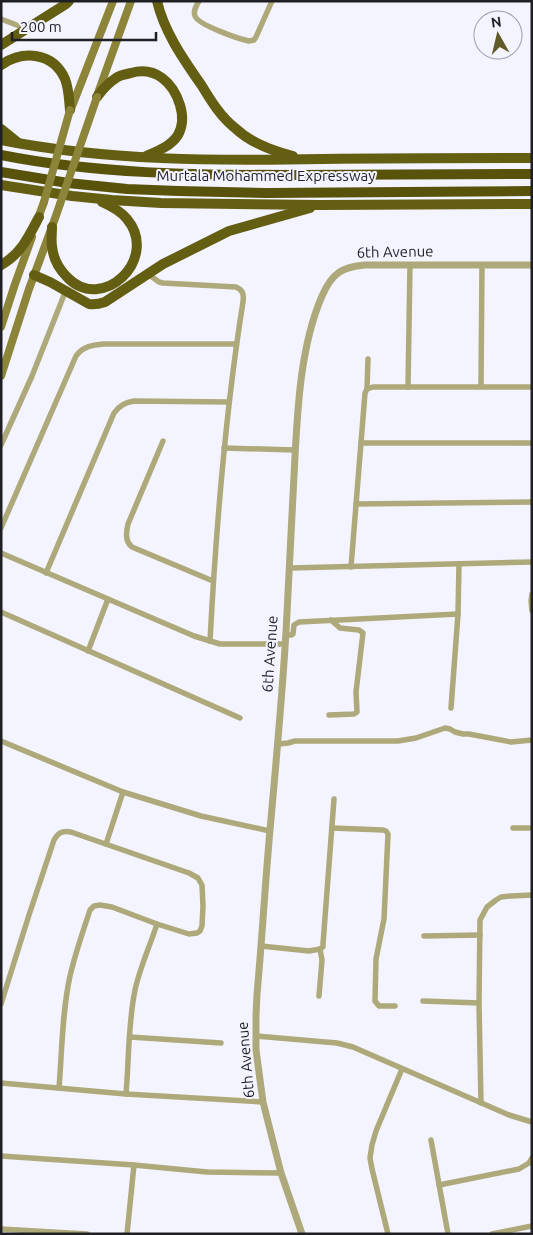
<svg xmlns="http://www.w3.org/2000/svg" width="533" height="1235" font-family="Ubuntu,sans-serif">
<rect width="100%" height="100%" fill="#f3f4ff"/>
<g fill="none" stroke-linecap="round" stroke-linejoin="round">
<g stroke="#ada97a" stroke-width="5.5">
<path d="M199,1C196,6 193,11 195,16C198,25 239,39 249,41L254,40L256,37L272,1"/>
<polyline points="1,19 27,29"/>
<path d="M148,274L159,282L163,283L236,287C243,290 244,294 243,302C225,414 216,528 210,641"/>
<polyline points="481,386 482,265"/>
<polyline points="408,387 410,265"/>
<polyline points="367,389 368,359"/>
<path d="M163,441L128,524C126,533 125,541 132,547L213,581"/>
<polyline points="361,443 532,443"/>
<polyline points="1,445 32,376 66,290"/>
<polyline points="224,448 295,450"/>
<polyline points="356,504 532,502"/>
<path d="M1,528L76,356C83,346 93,345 104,344H236"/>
<polyline points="1,553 194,636 220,644 285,644"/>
<polyline points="351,567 365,393 367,389 373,387 532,387"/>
<polyline points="289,568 532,562"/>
<path d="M46,573L114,413C119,406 125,402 134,401L228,402"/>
<polyline points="532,594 531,601 532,611"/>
<polyline points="1,612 240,718"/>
<polyline points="286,635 291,635 293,634 294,625 299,622 458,614"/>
<polyline points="88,651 108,599"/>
<polyline points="451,708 458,614 459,564"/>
<polyline points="329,715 354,714 357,712 356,692 363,633 359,630 340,628 331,620"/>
<polyline points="1,741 123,792 201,816 270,831"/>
<polyline points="278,744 288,743 295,741 398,741 416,738 445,728 450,729 455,732 463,734 469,734 511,742 532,740"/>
<polyline points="332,828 383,830 386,831 388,834 384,919 376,959 375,1001 379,1006 395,1006"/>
<polyline points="513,828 532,828"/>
<polyline points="106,844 123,792"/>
<polyline points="424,936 480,935"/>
<polyline points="261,946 309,951 320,949"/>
<polyline points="319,996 322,960 320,949 323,947 323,944 334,799"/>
<polyline points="423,1001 479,1003"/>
<path d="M1,1004L29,915L54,840C58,833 62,830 71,832L189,873L198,878L202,885L203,906L202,926L200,931L197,933L189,934L157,924L112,907L100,905L94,906L90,910C83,931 75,954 70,976C62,1012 62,1052 59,1088"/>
<polyline points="256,1036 337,1043 353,1047 509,1115 532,1122"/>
<polyline points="130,1037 221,1043"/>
<polyline points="1,1083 126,1094 263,1102"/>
<path d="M126,1094C129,1059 128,1024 135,990C140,967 150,946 157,924"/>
<polyline points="481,1103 479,1003 480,920 487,907 496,900 501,897 511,896 532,895"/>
<polyline points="431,1140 448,1234"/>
<polyline points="1,1156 134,1165 207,1172 281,1173"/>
<polyline points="439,1185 519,1169 529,1163 532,1158"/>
<polyline points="1,1229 87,1234"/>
<polyline points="127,1234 134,1165"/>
<polyline points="388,1234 372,1169 370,1158 372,1145 376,1131 402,1069"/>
<polyline points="492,1234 532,1226"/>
</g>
<path stroke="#ada97a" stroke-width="7" d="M302,1234L281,1173L263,1102L256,1050V1015L257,994C262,940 265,885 270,830C276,764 282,699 286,632C289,580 291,528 294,476C297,418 299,349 322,296C332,273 342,267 365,265H532"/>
<g stroke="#8b8439" stroke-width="8">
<polyline points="98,93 131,1"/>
<polyline points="71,109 113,1"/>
<polyline points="37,221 44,202"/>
<polyline points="1,327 15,284 32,237"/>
<polyline points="1,376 29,289 52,227 60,204"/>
</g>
<g stroke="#645e12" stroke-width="10">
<path d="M157,1C164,32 184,60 202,86C211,101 221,117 235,128C251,143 272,151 293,156"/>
<polyline points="1,45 66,4 69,1"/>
<path d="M1,65C23,50 53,52 65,79C69,89 69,100 70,110"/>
<path d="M97,97C102,90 108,83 116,78C120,75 126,74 131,73C155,66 173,82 180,105C183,115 183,126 178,135C171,146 158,151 146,156"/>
<polyline points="1,129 17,142"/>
<path d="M1,140C107,161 216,161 323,159C392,158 462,158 532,158"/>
<polyline points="1,185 72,196 112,200 161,203 320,205 532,204"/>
<path d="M52,227C52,234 51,240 52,246C53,258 59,269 67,277C102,314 160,259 127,219C121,211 111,206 102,202"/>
<path d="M1,265C21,254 29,236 39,217"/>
<path d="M34,275L50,282L89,304C95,305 99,304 105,302L163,264L229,231L310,208"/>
</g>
<g stroke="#59520b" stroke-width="10">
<path d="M1,155C97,174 195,175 292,175C372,175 452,175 532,174"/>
<polyline points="1,172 68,183 127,189 178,191 266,193 532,191"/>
</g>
<g stroke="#8b8439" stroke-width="8">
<polyline points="44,202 70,110"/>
<polyline points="60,204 97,97"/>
</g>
</g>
<g text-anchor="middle" stroke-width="4" stroke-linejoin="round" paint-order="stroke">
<g font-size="15" fill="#1f1f24" stroke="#f3f4ff">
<text x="266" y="181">Murtala Mohammed Expressway</text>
<text transform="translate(395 252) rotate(-1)" y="5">6th Avenue</text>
<text transform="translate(270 654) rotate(-86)" y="5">6th Avenue</text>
<text transform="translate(246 1060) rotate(-95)" y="5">6th Avenue</text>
</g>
</g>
<rect width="533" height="1235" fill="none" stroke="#1f1f24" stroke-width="5"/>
<g transform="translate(498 35) rotate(352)"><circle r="24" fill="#f3f4ff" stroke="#9e9fa7"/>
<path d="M0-4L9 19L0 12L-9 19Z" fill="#5f5a27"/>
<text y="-8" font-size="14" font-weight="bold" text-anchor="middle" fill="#1f1f24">N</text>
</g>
<path d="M12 32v8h144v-8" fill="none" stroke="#1f1f24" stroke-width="2.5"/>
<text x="20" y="32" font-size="15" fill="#1f1f24" stroke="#f3f4ff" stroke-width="4" paint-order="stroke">200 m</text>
</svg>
